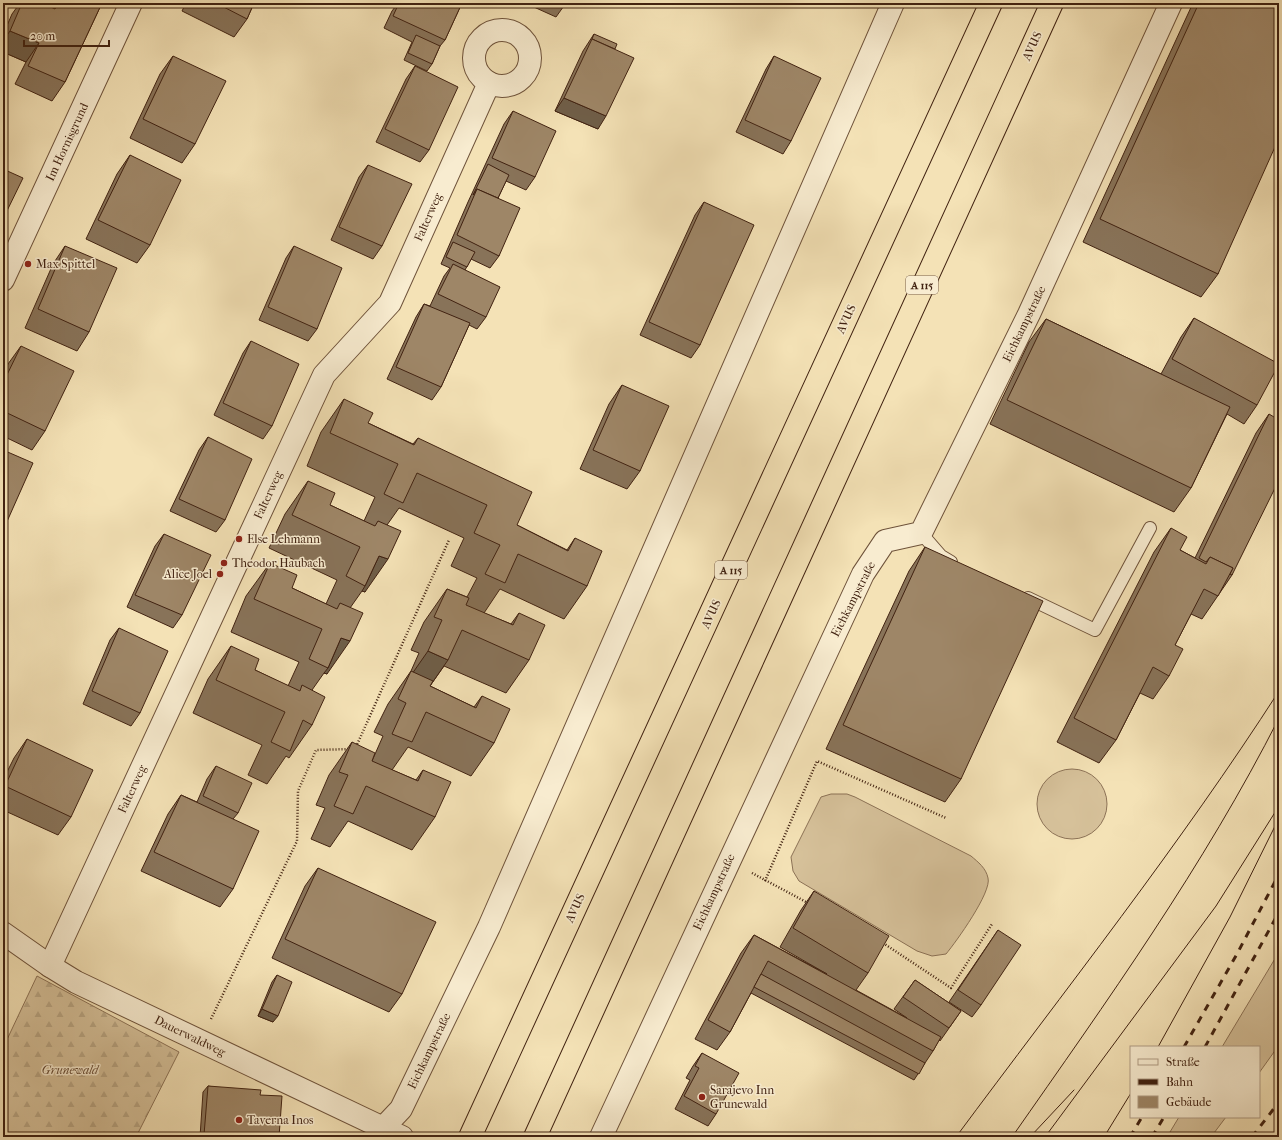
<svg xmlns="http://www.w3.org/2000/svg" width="1282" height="1140" font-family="'IM FELL French Canon',serif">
<defs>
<pattern id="forest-firs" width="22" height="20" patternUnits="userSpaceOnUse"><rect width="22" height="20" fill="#d6c19a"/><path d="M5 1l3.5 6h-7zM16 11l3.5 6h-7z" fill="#b9a684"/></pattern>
</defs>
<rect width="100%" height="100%" fill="#f4e2b6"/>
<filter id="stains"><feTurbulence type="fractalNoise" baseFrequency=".005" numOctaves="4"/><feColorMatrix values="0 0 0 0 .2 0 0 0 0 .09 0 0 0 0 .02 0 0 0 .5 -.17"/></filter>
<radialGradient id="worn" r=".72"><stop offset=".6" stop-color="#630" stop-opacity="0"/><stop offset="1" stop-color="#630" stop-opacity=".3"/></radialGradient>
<g fill="#d6c19a" stroke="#8c7256">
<circle cx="1072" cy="804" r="35"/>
<path d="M831,794H847L855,797L971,856C978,862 986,868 988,878C992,892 956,942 946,954L932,956L917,951L799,881L793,871L791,857L821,797Z"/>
<polygon points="1279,952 1279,1045 1259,1073 1259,1047 1222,1047"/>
<polygon points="1179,1117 1226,1117 1211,1137 1167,1137"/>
</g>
<polygon fill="url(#forest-firs)" stroke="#8c7256" points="37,976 179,1052 136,1137 3,1137 3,1048"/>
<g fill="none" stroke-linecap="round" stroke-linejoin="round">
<defs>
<g id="service">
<polyline points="921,533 941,556 951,562"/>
<polyline points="1028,598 1095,630 1150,528"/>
</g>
<g id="minor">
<circle cx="502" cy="58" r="28"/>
<polyline points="3,280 131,3"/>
<polyline points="3,933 50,966 76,982 402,1137"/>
<polyline points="50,966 324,375 390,303 489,83"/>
<polyline points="601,1137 863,574 885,541 921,533 1029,314 1171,3"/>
</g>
<polyline id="tertiary" points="379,1137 383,1128 401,1109 489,927 893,3"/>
<g id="motorway">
<polyline points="470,1137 991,3"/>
<polyline points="535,1137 1052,3"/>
</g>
</defs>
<use href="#service" stroke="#6e523a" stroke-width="14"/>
<use href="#minor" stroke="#6e523a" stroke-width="24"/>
<use href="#tertiary" stroke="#6e523a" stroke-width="24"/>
<use href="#motorway" stroke="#412211" stroke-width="24"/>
<g stroke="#412211" stroke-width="2.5" stroke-dasharray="1 2" stroke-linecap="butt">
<polyline points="356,747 449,540"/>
<polyline points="752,873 808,903"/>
<polyline points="765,881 817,761 946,818"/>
<polyline points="883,943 951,988 992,924"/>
<polyline points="211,1019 297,841 298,791 316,750 351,749"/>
</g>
<use href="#service" stroke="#f8ecd0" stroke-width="12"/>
<use href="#minor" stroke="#f8ecd0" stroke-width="22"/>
<use href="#tertiary" stroke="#f8ecd0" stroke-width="22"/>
<use href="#motorway" stroke="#f4e2b6" stroke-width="22"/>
<g stroke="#412211" stroke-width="1">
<polyline points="1158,1047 1230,917 1279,818"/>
<path d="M956,1137C1065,990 1180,845 1279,691"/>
<path d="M1012,1137C1107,1001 1204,866 1279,718"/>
<polyline points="1030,1137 1074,1090"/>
<polyline points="1045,1137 1216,906 1279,806"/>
<polyline points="1104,1137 1131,1093"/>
</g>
<g stroke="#412211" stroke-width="3" stroke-dasharray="7 7" stroke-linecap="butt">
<polyline points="1184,1047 1237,954 1279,874"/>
<polyline points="1205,1047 1279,912"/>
<polyline points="1130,1137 1142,1117"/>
<polyline points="1152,1137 1164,1117"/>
<polyline points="1252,1137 1279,1102"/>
</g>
</g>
<g fill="#887359" stroke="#412211">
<polygon points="20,3 43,3 52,7 54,3 102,3 65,82 52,101 15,84 26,62 3,52 3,35 12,14"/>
<polygon points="186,3 254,3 247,19 234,37 182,11"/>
<polygon points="398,3 462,3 445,40 440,46 432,64 427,71 404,60 412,42 384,28 392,11"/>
<polygon points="525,3 566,3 556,17"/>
<polygon points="1193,3 1273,3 1218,274 1201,297 1083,242"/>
<polygon points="594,34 598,129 555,111 583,51"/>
<polygon points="173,56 195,144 182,163 130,138 160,74"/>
<polygon points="774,56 791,141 783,154 736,132 766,69"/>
<polygon points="415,66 429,150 420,162 376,142 406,79"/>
<polygon points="513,111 535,177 526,190 506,181 498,198 499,256 490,268 471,259 465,270 486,317 477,329 469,325 441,387 432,400 387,379 416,317 424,304 430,306 444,276 450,268 441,264 468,202 504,124"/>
<polygon points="130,155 150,245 137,263 86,239 117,174"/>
<polygon points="368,165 382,246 373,259 331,240 359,177"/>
<polygon points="704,202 700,345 691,358 640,335 695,215"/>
<polygon points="65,246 89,332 77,351 25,328 53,264"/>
<polygon points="294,246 317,329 308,341 259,320 286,258"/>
<polygon points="1194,318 1257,405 1244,424 1227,414 1191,488 1174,512 990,424 1029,342 1046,319 1161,374 1181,337"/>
<polygon points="251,341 272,426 263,439 214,415 243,353"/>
<polygon points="21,346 45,431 32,450 3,436 3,375 8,364"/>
<polygon points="622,385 640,471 627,489 580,469 609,404"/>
<polygon points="344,399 368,423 413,444 418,438 517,525 567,550 575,538 587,586 564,619 500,589 484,613 511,624 519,613 529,660 506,693 444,666 430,686 474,707 482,696 494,743 471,776 408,747 392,770 416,780 423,770 435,817 412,850 348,821 330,847 311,839 325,808 316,805 329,775 352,742 372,761 383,736 374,732 388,704 411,671 419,653 411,650 424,622 447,589 467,597 477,578 451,566 464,538 399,508 387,525 365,592 362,591 350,608 327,674 324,673 312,690 312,725 289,758 286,756 267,784 248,775 262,745 193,713 208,679 231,646 255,670 288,686 299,662 231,632 246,596 270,563 292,588 326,604 337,580 269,548 285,514 308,481 330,505 364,521 375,497 307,466 321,432"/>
<polygon points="1269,414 1232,575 1202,619 1191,614 1175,645 1169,676 1153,699 1140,693 1116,740 1099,763 1057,742 1154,552 1171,528 1180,550 1195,558 1256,433"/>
<polygon points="208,437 225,520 216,532 170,511 199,450"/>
<polygon points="164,534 182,615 173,628 127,607 155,546"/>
<polygon points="925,547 961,779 945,802 826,749 909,571"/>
<polygon points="119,628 140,713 131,726 83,704 110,640"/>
<polygon points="27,739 71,817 58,835 3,810 3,780 14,758"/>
<polygon points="216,766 238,813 233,819 233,889 220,907 141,871 168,814 181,795 197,802 207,779"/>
<polygon points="318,868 402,994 389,1012 272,958 305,886"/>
<polygon points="814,891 868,973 856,990 907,1018 894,1009 915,980 961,1011 940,1041 939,1040 933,1051 925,1063 914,1080 751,993 730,1032 717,1050 695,1039 741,953 754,935 827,974 780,947 801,910"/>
<polygon points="998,930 981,1005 972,1017 949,1002"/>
<polygon points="277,975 273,1022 258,1016 272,982"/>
<polygon points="702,1053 716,1114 708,1126 675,1109 690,1080 686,1078 693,1066"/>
<polygon points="208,1086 260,1095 279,1137 200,1137 203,1092"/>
</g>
<g fill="#6f5e48" stroke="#412211">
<polygon points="10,31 39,43 26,62 3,52 3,41"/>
<polygon points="564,98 606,116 598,129 555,111"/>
<polygon points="379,556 388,559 365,592 362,591 365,586"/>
<polygon points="341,638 350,641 327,674 324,673 328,668"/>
<polygon points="428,651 448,660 425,693 405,684"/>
<polygon points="262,1009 278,1016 273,1022 258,1016"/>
<polygon points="204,1135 231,1137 202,1137"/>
</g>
<g fill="#9e8667" stroke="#412211">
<polygon points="22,3 43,3 55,9 58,3 102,3 65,82 28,66 39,43 10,31"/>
<polygon points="216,3 254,3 247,19"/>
<polygon points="399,3 462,3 445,40 393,16"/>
<polygon points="1199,3 1273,3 1279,6 1279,138 1218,274 1100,219"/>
<polygon points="594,34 617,44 615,49 592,39"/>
<polygon points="416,35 440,46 432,64 408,53"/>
<polygon points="592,39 634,58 606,116 564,98"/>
<polygon points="173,56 226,81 195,144 143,119"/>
<polygon points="774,56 821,78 791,141 745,120"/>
<polygon points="415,66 458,87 429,150 385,129"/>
<polygon points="513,111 556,131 535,177 492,158"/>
<polygon points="130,155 181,180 150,245 98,220"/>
<polygon points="488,164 509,175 498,198 477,189 473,195"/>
<polygon points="368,165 412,184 382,246 339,227"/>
<polygon points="3,169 23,178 3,219"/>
<polygon points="477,189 520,208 499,256 457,235"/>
<polygon points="704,202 754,225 700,345 649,322"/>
<polygon points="453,242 475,252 467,267 446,257"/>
<polygon points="65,246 117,268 89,332 38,309"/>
<polygon points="294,246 342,268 317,329 268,307"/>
<polygon points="453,264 500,287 486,317 438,294"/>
<polygon points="424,304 470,323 441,387 396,367"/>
<polygon points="1194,318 1279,364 1257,405 1172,359"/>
<polygon points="1046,319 1230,407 1191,488 1007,400"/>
<polygon points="251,341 299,364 272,426 223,403"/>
<polygon points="21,346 74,371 45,431 3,411 3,383"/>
<polygon points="622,385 669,406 640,471 593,450"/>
<polygon points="344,399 373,413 368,423 414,445 418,438 532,492 517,525 568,551 575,538 602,551 587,586 518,554 505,583 485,574 500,545 474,533 487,505 417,473 403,503 384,494 398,464 330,433"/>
<polygon points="1269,414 1279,420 1279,480 1232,575 1230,574 1233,568 1210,557 1206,562 1199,558"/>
<polygon points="208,437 252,459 225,520 179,499"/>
<polygon points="3,450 33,463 5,526 3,526"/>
<polygon points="308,481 335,493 330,505 375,526 378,521 401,531 388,559 379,556 365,586 346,576 360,547 292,515"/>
<polygon points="1171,528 1187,537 1180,550 1206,564 1210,557 1233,568 1218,596 1204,589 1175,645 1183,649 1169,676 1153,667 1116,740 1074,718"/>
<polygon points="164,534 211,555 182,615 135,595"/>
<polygon points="925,547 1043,601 961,779 843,725"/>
<polygon points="270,563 297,575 292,588 337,609 340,603 363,613 350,641 341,638 328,668 309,659 322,629 254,599"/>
<polygon points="447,589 469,598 466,605 513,625 519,613 545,625 529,660 462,630 448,660 428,651 442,620 434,617"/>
<polygon points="119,628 168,651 140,713 92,691"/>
<polygon points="231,646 259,659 255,670 300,691 302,685 325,697 312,725 303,720 290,751 271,742 285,712 216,680"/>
<polygon points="411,671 433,681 430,686 476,708 482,696 510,709 494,743 426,712 412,742 392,734 406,703 398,699"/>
<polygon points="27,739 93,770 71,817 5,786"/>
<polygon points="352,742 375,753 372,761 418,781 423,770 451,782 435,817 366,786 353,814 334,806 348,775 339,772"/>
<polygon points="216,766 252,783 238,813 203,796"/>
<polygon points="181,795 259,831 233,889 154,852"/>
<polygon points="318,868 436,922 402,994 285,939"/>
<polygon points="814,891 889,936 868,973 793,928"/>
<polygon points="998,930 1021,945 981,1005 958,990"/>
<polygon points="754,935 941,1037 933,1051 768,961 730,1032 708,1020"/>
<polygon points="761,974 925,1063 919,1074 754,987"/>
<polygon points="277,975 292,982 278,1016 262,1009"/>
<polygon points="915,980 961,1011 949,1028 903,997"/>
<polygon points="702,1053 739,1073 716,1114 684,1096 699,1068 695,1066"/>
<polygon points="208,1086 261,1090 260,1095 282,1096 279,1137 231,1137 204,1135"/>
</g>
<g fill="#8f2418" stroke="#f8ecd0" stroke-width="1.5">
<circle cx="28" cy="264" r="4"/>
<circle cx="239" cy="539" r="4"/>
<circle cx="224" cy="563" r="4"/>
<circle cx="220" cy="574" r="4"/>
<circle cx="702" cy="1097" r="4"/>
<circle cx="239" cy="1120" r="4"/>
</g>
<g text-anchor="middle" stroke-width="3" stroke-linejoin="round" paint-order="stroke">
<g fill="#f8ecd0" stroke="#785f4a" stroke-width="1">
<rect x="906" y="276" width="32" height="18" rx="3"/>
<rect x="715" y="561" width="32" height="18" rx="3"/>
</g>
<g font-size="11" font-weight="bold" fill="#412211">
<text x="922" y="289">A 115</text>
<text x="731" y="574">A 115</text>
</g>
<g font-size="12" fill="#412211" stroke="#f8ecd0">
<text transform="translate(1032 46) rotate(-65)" y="4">AVUS</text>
<text transform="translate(67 142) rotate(-65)" y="4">Im Hornisgrund</text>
<text transform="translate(428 217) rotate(-66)" y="4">Falterweg</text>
<text transform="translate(846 319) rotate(-65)" y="4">AVUS</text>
<text transform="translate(1024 324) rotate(-64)" y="4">Eichkampstraße</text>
<text transform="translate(268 495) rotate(-65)" y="4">Falterweg</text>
<text transform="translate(853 599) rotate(-63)" y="4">Eichkampstraße</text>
<text transform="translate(711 614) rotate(-65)" y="4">AVUS</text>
<text transform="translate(132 789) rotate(-65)" y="4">Falterweg</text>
<text transform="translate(714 892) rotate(-65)" y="4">Eichkampstraße</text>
<text transform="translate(575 908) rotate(-65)" y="4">AVUS</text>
<text transform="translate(190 1036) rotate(26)" y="4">Dauerwaldweg</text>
<text transform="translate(429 1051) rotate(-64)" y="4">Eichkampstraße</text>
</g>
<g font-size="12" fill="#412211" stroke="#f8ecd0" text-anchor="start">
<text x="36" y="268">Max Spittel</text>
<text x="247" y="543">Else Lehmann</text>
<text x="232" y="567">Theodor Haubach</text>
<text x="212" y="578" text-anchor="end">Alice Joel</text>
<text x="710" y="1094">Sarajevo Inn<tspan x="710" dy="14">Grunewald</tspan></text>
<text x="247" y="1124">Taverna Inos</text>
</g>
<g font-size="12" font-style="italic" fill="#664a33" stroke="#f8ecd0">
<text x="70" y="1074">Grunewald</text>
</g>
</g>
<rect width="1282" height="1140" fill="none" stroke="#f4e2b6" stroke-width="16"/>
<rect x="4" y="4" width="1274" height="1132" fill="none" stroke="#412211" stroke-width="2"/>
<rect x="8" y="8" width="1266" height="1124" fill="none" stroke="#412211"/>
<rect x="1130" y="1046" width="130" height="72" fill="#f8ecd0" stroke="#af9b84"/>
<rect x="1138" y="1059" width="20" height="6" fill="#f8ecd0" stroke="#af9b84"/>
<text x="1166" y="1066" font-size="12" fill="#412211">Straße</text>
<rect x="1138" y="1079" width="20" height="6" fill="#412211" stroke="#af9b84"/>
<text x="1166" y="1086" font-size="12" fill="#412211">Bahn</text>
<rect x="1138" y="1096" width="20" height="12" fill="#9e8667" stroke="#af9b84"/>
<text x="1166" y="1106" font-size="12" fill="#412211">Gebäude</text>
<path d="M24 40v6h85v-6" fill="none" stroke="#412211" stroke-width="2"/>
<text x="30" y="40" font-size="12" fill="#412211" stroke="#f8ecd0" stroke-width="3" paint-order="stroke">20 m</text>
<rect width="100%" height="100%" filter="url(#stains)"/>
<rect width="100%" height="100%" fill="url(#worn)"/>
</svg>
